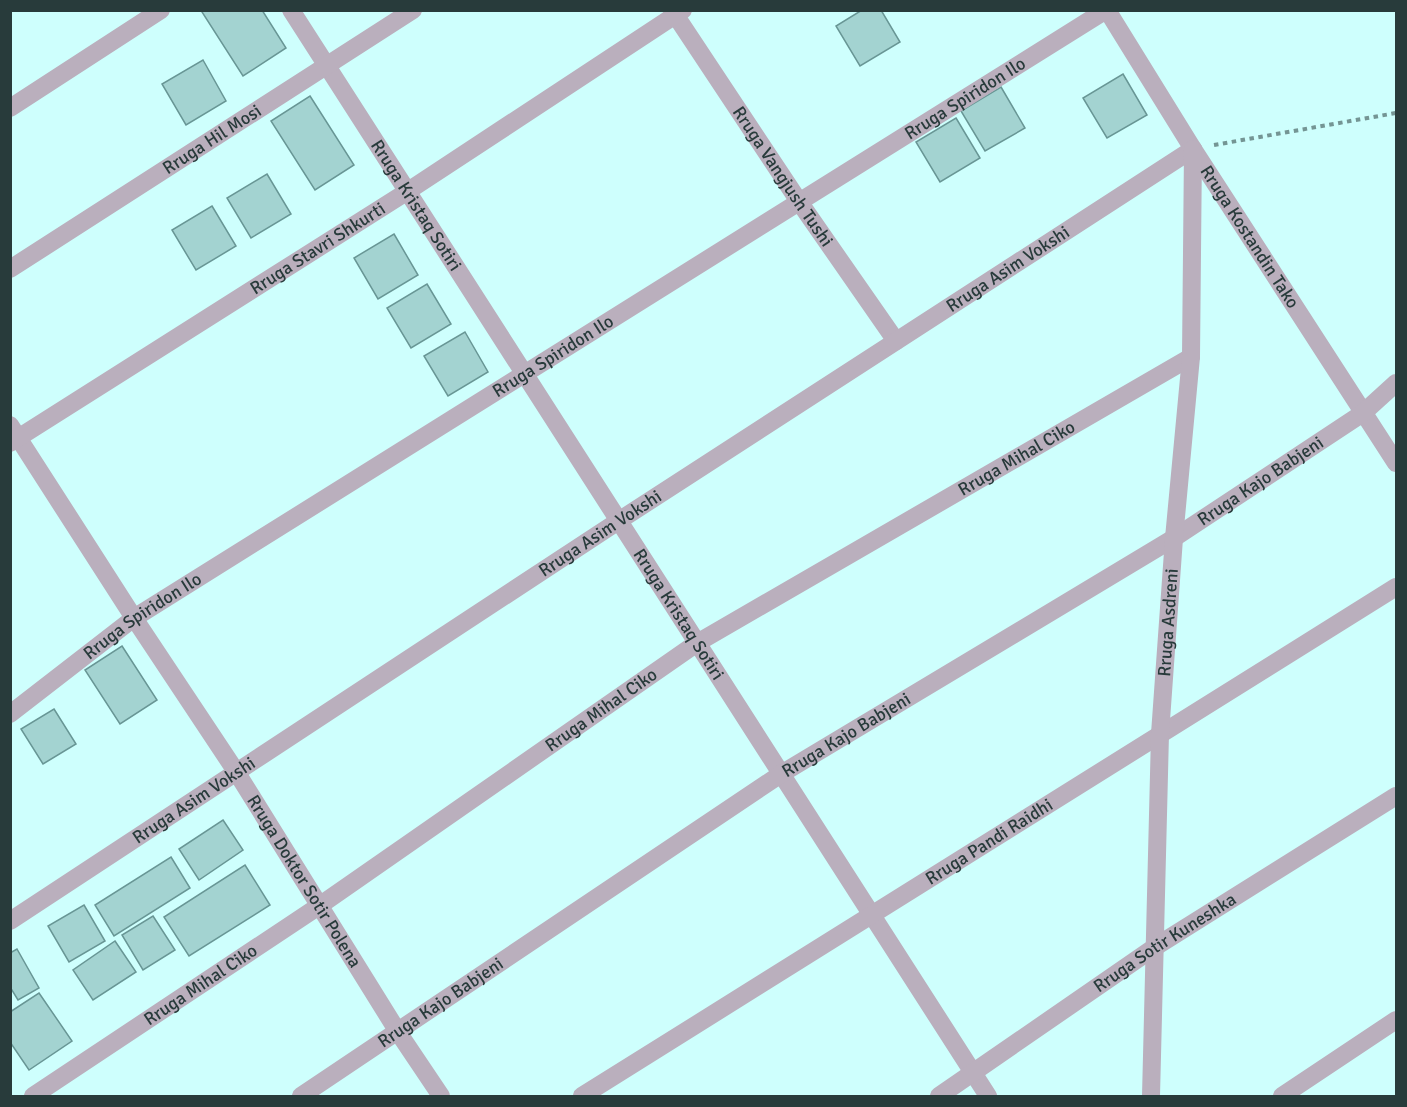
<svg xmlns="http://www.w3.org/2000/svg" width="1407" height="1107" font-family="Signika,sans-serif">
<rect width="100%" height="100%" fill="#cefffd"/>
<g fill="#a3d3d1" stroke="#689695" stroke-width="1.5">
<polygon points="205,10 262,10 286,48 243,76 202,12"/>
<polygon points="862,10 881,10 900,42 860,66 836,26"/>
<polygon points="203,60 226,101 186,125 162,84"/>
<polygon points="1123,74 1147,115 1107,138 1083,98"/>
<polygon points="1001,87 1025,128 985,151 961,111"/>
<polygon points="310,96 354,165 315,190 271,121"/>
<polygon points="956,118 980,158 940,182 916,142"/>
<polygon points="267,174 291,214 251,238 227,198"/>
<polygon points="212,206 236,246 196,270 172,230"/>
<polygon points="394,234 418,275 378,299 354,258"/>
<polygon points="427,284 451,324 411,348 387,308"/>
<polygon points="465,332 488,372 448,396 424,356"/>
<polygon points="122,646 157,700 120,724 85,670"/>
<polygon points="54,709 76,744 43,764 21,729"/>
<polygon points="223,820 243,850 199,880 179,849"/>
<polygon points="171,857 190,888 114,936 95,905"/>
<polygon points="245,865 270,905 189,956 164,917"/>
<polygon points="84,905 105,941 69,962 48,926"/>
<polygon points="153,916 175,950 143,970 122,935"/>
<polygon points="115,941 136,972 93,1000 73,970"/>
<polygon points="17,949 39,988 18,1000 10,987 10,953"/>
<polygon points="39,993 72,1041 29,1070 10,1042 10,1012"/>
</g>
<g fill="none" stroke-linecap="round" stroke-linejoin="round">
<polyline stroke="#749594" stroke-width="4" stroke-dasharray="4.5 4.5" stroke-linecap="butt" points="1214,145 1396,113"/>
<g stroke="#baafbd" stroke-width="18">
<path id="s1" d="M291,10L988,1096"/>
<path id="s2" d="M672,10L800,203L896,341"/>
<path id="s3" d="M1107,10L1193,149L1396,463"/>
<polyline points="10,108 161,10"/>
<path id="s4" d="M10,269L413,10"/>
<path id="s5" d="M10,425L134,618L237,773L398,1032L441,1096"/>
<path id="s6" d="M10,443L408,191L683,10"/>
<path id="s7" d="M10,714L134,618L1106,10"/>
<path id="s8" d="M10,921L620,520L1193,149"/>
<path id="s9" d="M33,1096L319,906L697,643L1191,357"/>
<path id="s10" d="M301,1096L781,774L1174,538L1363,413L1396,383"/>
<path id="s11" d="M582,1096L1396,587"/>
<path id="s12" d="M939,1096L1155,947L1396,796"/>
<path id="s13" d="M1151,1096L1160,734L1174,538L1191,357L1193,149"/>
<polyline points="1282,1096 1396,1020"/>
</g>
</g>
<g text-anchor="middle" stroke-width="5" stroke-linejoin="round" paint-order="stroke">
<g font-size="18" fill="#283b3b" stroke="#cefffd">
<text dy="6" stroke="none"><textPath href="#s7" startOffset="1137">Rruga Spiridon Ilo</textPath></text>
<text dy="6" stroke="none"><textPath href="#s4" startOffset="240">Rruga Hil Mosi</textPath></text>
<text dy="6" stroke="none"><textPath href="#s2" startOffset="200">Rruga Vangjush Tushi</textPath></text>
<text dy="6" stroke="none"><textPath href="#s1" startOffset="232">Rruga Kristaq Sotiri</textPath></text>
<text dy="6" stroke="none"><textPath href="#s3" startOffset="268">Rruga Kostandin Tako</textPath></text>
<text dy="6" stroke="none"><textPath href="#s6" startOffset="364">Rruga Stavri Shkurti</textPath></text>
<text dy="6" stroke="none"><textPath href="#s8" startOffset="1192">Rruga Asim Vokshi</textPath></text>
<text dy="6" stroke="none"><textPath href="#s7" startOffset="651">Rruga Spiridon Ilo</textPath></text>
<text dy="6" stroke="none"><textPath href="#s9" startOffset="1173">Rruga Mihal Ciko</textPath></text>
<text dy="6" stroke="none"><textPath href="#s10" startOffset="1140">Rruga Kajo Babjeni</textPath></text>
<text dy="6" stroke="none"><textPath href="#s8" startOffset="706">Rruga Asim Vokshi</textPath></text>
<text dy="6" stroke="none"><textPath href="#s1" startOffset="718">Rruga Kristaq Sotiri</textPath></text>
<text dy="6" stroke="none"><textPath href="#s7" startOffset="165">Rruga Spiridon Ilo</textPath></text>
<text dy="6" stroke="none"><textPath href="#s13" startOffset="474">Rruga Asdreni</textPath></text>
<text dy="6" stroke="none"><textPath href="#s9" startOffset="687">Rruga Mihal Ciko</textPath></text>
<text dy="6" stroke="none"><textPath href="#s10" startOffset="654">Rruga Kajo Babjeni</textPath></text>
<text dy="6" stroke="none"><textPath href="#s8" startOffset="220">Rruga Asim Vokshi</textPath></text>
<text dy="6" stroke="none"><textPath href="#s11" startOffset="480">Rruga Pandi Raidhi</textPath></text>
<text dy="6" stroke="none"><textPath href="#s5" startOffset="543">Rruga Doktor Sotir Polena</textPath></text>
<text dy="6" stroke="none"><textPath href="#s12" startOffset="273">Rruga Sotir Kuneshka</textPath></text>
<text dy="6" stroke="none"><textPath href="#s9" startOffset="201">Rruga Mihal Ciko</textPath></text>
<text dy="6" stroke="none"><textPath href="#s10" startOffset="168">Rruga Kajo Babjeni</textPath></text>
</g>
</g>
<rect width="1407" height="1107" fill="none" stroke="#283b3b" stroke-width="24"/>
</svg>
